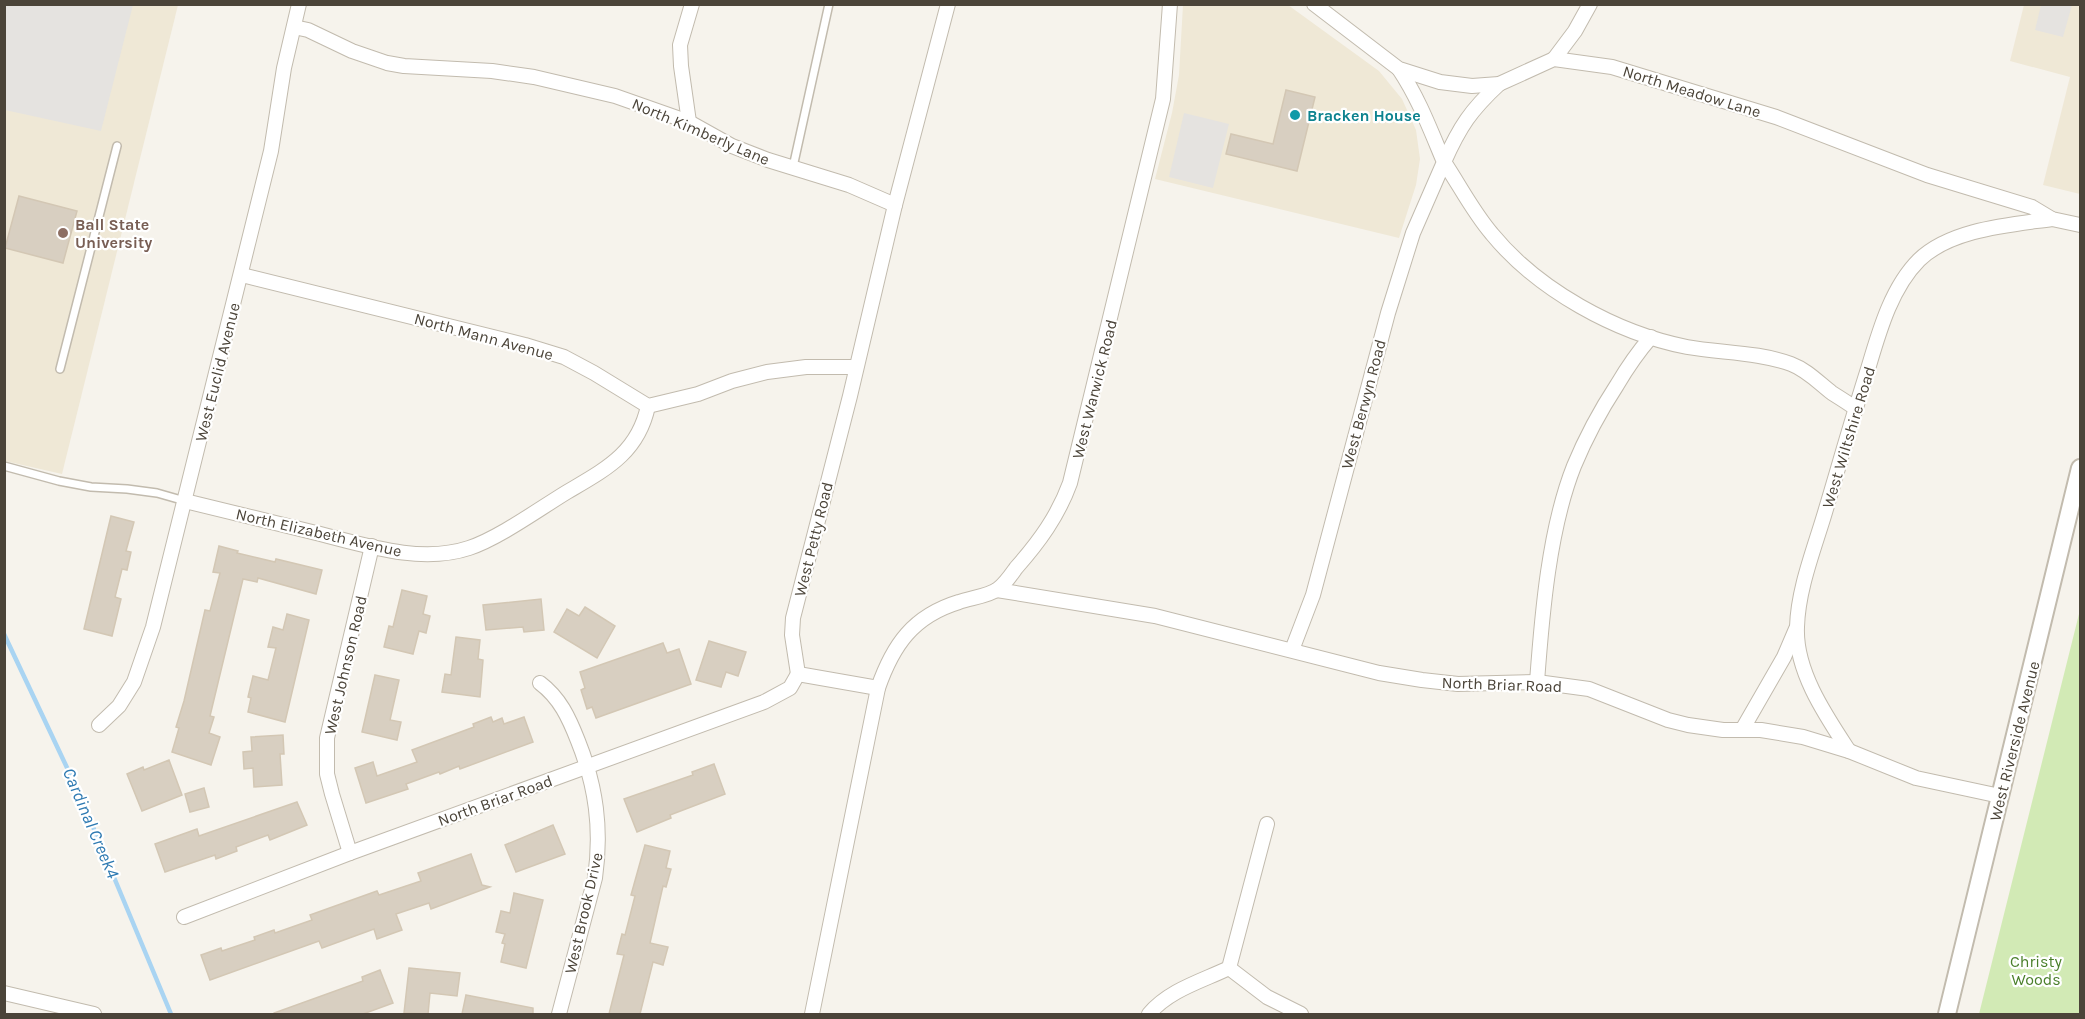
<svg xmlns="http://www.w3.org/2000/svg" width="2085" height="1019" font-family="Karla,sans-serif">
<rect width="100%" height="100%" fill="#f6f3ec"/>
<g fill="#efe8d6">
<polygon points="5,5 178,5 62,474 5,461"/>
<polygon points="1183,5 1288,5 1379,71 1402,99 1416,130 1420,159 1416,185 1399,238 1155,179 1172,113 1179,75"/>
<polygon points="2024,5 2080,5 2080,194 2043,185 2070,77 2010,61"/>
</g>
<polygon fill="#d2eab5" points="2080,610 2080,1014 1979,1014"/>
<g fill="#e5e3e0">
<polygon points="5,4 133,5 101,131 5,110"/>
<polygon points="2041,5 2072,5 2063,37 2035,30"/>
<polygon points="1184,113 1229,124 1213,188 1169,177"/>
</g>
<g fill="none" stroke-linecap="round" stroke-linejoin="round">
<polyline stroke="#a9d4f2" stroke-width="4.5" points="4,634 78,791 171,1014"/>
</g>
<g fill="#d8cfc1" stroke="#d3c7b4" stroke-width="1.5">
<polygon points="1286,90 1315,97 1297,171 1226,154 1231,134 1273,144"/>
<polygon points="19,196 77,211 63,263 5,248"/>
<polygon points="111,516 134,522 126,551 131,552 127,570 122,569 115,597 121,599 112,636 84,629"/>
<polygon points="219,546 238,551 237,553 275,562 276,559 322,570 316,594 258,578 257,582 243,579 210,716 214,717 209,733 220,737 211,765 172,752 179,728 176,727 184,701 205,610 210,611 220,573 213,572"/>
<polygon points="402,590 427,596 423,614 430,616 426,633 419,631 413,654 384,647 389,626 393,627"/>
<polygon points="541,599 544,630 524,632 523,627 486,630 483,605"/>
<polygon points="585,607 615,626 597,658 554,632 567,609 579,616"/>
<polygon points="287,614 309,620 285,722 248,712 251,698 248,697 253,676 268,680 276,648 268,647 273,627 283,630"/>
<polygon points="456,637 480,640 478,659 483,660 480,697 442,692 445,674 451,675"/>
<polygon points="709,641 746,652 738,676 726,672 721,687 696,680"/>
<polygon points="663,643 667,653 679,649 691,684 596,718 592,707 587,709 581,690 585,688 580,672"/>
<polygon points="375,675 399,680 390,720 401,722 397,740 362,732"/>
<polygon points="491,717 493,722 502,718 504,724 524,717 533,742 460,769 459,766 440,774 439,772 406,784 408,789 366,803 355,768 373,762 377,776 417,762 412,750 474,727 473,724"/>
<polygon points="283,735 284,754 280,754 282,785 254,787 253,768 244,769 243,752 252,751 251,737"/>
<polygon points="169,760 182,795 142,811 127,774 143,767 144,770"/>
<polygon points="714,764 725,794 670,815 671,818 637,832 624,799 693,775 692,772"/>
<polygon points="204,788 209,807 190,812 185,794"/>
<polygon points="297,802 307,825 270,840 268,835 236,847 237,851 216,859 215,855 165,872 155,844 197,829 199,836"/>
<polygon points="553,825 565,854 516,872 505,845"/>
<polygon points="645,845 670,851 666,868 671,869 666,887 663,886 650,943 668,947 663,965 653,962 640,1014 609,1014 624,955 617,954 622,934 625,935 635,896 631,895"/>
<polygon points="471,854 482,885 490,887 431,909 429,903 396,914 402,930 377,939 374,929 322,948 319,941 210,980 201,955 221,948 222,951 255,940 254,937 274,930 275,933 312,920 310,915 377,891 379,895 421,881 418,873"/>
<polygon points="514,893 543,900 526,968 501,962 505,944 502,943 505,934 496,932 501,911 510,913"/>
<polygon points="409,968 460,973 457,996 430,993 428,1014 404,1013"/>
<polygon points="380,970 393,1003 363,1014 274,1014 274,1013 363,981 362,977"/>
<polygon points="466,995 533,1008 533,1014 462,1014"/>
</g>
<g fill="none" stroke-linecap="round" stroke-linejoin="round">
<defs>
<g id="service">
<polyline points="793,167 829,4"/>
<polyline points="60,369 117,146"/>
<polyline points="4,466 59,481 91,487 127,489 157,493 185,501"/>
</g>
<g id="minor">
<polyline points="1314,4 1399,69 1440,82 1472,86 1499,84 1554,59 1612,67 1776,117 1927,175 2032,207 2052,219 2080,225"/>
<polyline points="294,27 308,30 352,51 387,63 404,66 492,71 534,77 615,96 689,122 732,146 768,160 849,185 895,205"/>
<polyline points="1554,59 1575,31 1590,4"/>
<path d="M1499,84C1471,110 1460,126 1444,162C1460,186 1473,212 1492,234C1538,290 1616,333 1687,347C1721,353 1758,352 1791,364C1807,370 1819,383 1832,393C1840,398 1848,403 1855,408"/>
<polyline points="689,122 681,66 680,45 692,4"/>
<polyline points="242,275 525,345 564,357 594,373 648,406 698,394 732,381 767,372 806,367 856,367"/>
<path d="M185,501C226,511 267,521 308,531C359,543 418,565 469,548C499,538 539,509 567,492C606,469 638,453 648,406"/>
<polyline points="997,590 1155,616 1379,673 1422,680 1458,684 1537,682 1589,689 1668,720 1688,725 1723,730 1761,730 1803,737 1849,751 1916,778 2000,796"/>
<path d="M1292,650L1313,595L1388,313L1413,233L1444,162C1430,129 1419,99 1399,69"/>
<polyline points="798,674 792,635 793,618 850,396 895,205 948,4"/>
<polyline points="798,674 878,688"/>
<path d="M1537,682C1542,614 1549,529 1574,466C1586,437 1600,411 1617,385C1627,368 1638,352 1651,337"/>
<path d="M540,683C560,698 569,718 578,741C596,786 602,829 595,878L559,1014"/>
<polyline points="99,725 119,706 134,682 153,627 271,151 284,68 299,4"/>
<polyline points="1742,730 1784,657 1796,629"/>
<path d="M1849,751C1826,716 1795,671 1797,627C1798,588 1815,547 1826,509C1840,462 1853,416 1868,369C1879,332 1891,288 1919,260C1951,229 2010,225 2052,219"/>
<polyline points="350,853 332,794 327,774 327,738 372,546"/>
<polyline points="184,917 350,853 764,702 790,688 798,674"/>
<polyline points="1229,968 1267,997 1301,1014"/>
<polyline points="4,993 94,1014"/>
<path d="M812,1014L878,688C893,645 913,616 959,602C970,598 989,596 998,589C1005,584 1011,575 1016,568C1039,542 1058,516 1070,483L1163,99L1170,4"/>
<path d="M1149,1014C1169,990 1202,981 1229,968L1267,824"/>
</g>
<polyline id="tertiary" points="1947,1014 2080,468"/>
</defs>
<use href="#service" stroke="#c2bbae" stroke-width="10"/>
<use href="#minor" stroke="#c2bbae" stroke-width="16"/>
<use href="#tertiary" stroke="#c2bbae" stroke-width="20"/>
<use href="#service" stroke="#fff" stroke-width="7"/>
<use href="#minor" stroke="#fff" stroke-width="14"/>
<use href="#tertiary" stroke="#fff" stroke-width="16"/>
</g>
<circle fill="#0f9aa8" stroke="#fff" stroke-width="2" cx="1295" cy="115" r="6"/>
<circle fill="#8d6e63" stroke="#fff" stroke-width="2" cx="63" cy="233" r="6"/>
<g text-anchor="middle" stroke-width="4.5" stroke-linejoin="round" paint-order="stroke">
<g font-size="16" fill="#4b4439" stroke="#fff">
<text transform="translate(1692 91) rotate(17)" y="6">North Meadow Lane</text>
<text transform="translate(701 131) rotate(23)" y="6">North Kimberly Lane</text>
<text transform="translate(484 336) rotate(15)" y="6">North Mann Avenue</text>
<text transform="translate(217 372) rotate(-76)" y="6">West Euclid Avenue</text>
<text transform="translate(1094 389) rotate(-76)" y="6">West Warwick Road</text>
<text transform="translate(1363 404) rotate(-75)" y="6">West Berwyn Road</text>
<text transform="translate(1848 437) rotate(-73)" y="6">West Wiltshire Road</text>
<text transform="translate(319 532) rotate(13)" y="6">North Elizabeth Avenue</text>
<text transform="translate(813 539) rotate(-76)" y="6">West Petty Road</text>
<text transform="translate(345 665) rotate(-77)" y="6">West Johnson Road</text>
<text transform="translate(1502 684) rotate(2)" y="6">North Briar Road</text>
<text transform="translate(2014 741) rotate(-76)" y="6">West Riverside Avenue</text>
<text transform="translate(495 800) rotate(-20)" y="6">North Briar Road</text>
<text transform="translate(583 913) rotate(-77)" y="6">West Brook Drive</text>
</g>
<g font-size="16" font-weight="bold" fill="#0d838f" stroke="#fff" text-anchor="start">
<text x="1307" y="121">Bracken House</text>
</g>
<g font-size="16" font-weight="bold" fill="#785e54" stroke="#fff" text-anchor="start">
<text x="75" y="230">Ball State<tspan x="75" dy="18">University</tspan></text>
</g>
<g font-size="16" fill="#4a7f2a" stroke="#fff">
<text x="2036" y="967">Christy<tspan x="2036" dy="18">Woods</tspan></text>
</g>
<g font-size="18" font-style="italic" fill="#2e7ab2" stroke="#fff">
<text transform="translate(91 823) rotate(67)" y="6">Cardinal Creek4</text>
</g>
</g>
<rect width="2085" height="1019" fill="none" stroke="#4b4439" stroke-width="12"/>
</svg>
